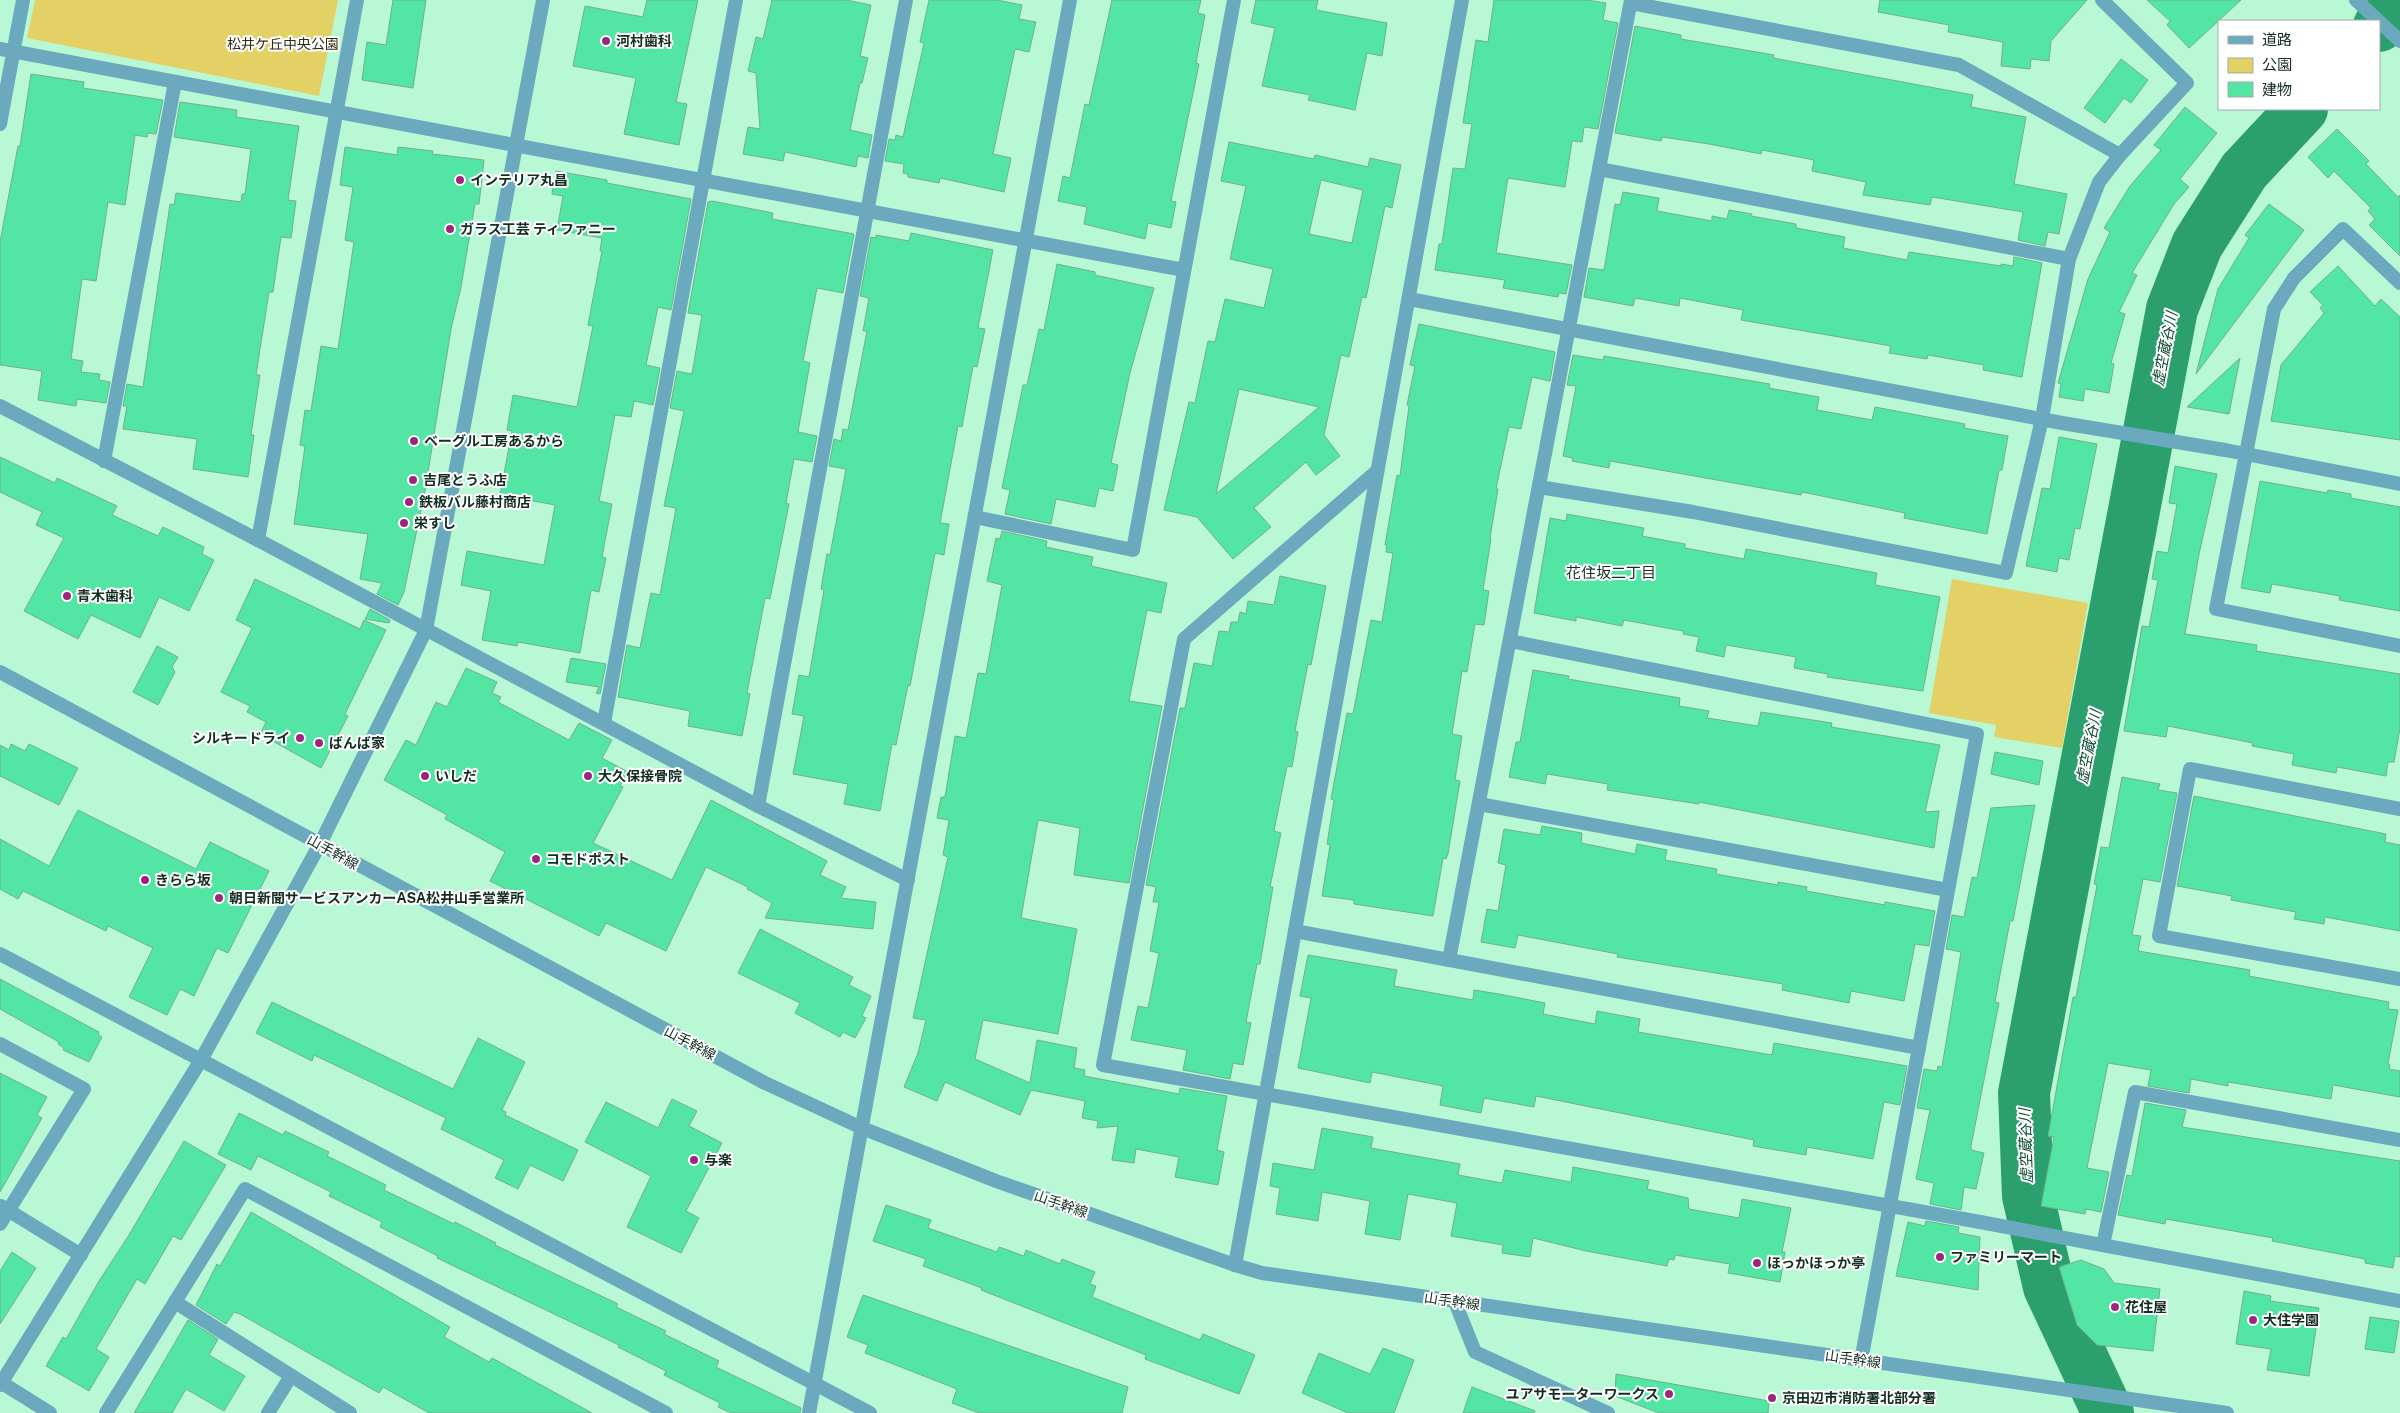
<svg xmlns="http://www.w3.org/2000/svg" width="2400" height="1413" font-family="'Public Sans','Noto Sans JP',sans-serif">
<rect width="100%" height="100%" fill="#b8f8d5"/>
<g fill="#e3d166">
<polygon points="35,0 338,0 319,96 27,38"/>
<polygon points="1952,579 2088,603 2062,748 1994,737 1996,725 1929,713"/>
</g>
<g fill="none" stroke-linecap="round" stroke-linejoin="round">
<g stroke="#2c9f6e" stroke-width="52">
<polyline points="2379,26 2400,4"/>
<polyline points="2108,1413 2049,1287 2028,1196 2024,1093 2172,309 2197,245 2244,171 2302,109"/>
</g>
</g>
<g fill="#52e5a3" stroke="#72af8f" fill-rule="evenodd">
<polygon points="393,0 426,0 413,88 362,80 367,42 386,45"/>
<polygon points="647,0 698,0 676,102 687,104 679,145 624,134 636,78 573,66 585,6 643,17"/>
<polygon points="772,0 846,0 871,5 860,56 868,58 862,83 860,83 850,130 872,135 868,158 858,156 856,167 785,152 783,161 743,154 748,127 760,129 756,73 748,71 756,37 763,39"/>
<polygon points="929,0 997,0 1022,5 1019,19 1036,22 1029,52 1015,49 993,154 1011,158 1004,192 940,178 939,183 908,177 908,174 903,173 904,164 885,161 889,139 895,140 896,135 903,137 924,43 920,42"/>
<polygon points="1112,0 1201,0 1198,13 1205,15 1196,63 1199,64 1171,201 1176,202 1171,228 1148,223 1145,239 1084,224 1087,207 1058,201 1063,176 1070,178 1085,104 1089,105"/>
<polygon points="1256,0 1318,0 1316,10 1387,23 1382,56 1367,53 1355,110 1308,100 1310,95 1262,86 1275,28 1251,23"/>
<polygon points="1494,0 1587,0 1606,3 1603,20 1618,23 1598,129 1584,127 1582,142 1572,141 1565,187 1508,178 1496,253 1572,265 1566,294 1559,293 1558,297 1503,288 1505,280 1435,270 1439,244 1442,244 1453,168 1465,169 1472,124 1463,123 1476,40 1488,42"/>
<polygon points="1880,0 2087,0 2051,41 2049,61 2031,59 2030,69 2001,66 2003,42 1948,32 1949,25 1878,12"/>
<polygon points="2147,0 2241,0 2189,48 2167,25 2170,21"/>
<polygon points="1635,26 1681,35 1681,39 1774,55 1773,58 1973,95 1971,107 2026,117 2014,184 2067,194 2059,234 2048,232 2045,246 2018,240 2023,212 1932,197 1930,205 1863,195 1866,182 1812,171 1814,160 1762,150 1761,154 1709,144 1662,137 1661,141 1615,133"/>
<polygon points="2121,59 2148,80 2131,103 2124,98 2105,123 2084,108"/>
<polygon points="31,74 84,82 83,88 163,100 156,134 148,133 147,137 135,135 125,205 108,202 96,281 82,279 71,359 83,361 81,372 100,374 99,380 110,382 106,403 77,399 76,406 38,400 42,371 0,365 0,242 18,146 20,146"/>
<polygon points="180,102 237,110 236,117 299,126 288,200 296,201 291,238 281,237 273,292 269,292 256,375 260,375 251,435 254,435 248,477 193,469 197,439 123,429 127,406 123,406 127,384 143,387 170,204 174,205 176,193 241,202 242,194 245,194 251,149 174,137"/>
<polygon points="2185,107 2217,133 2180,179 2189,187 2174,204 2132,273 2137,275 2119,312 2125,314 2111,363 2114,364 2109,393 2085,389 2083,401 2059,397 2061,384 2058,383 2088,279 2110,232 2104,228 2130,186 2161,150 2154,145"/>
<polygon points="2337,129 2369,161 2366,164 2398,197 2400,195 2400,256 2369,225 2375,219 2368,211 2371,208 2334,171 2328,178 2308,157"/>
<path d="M1229,142L1314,159L1315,155L1368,167L1370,158L1401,165L1392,208L1385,206L1366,298L1362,297L1349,357L1341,355L1324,435L1340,456L1316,475L1306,462L1254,508L1271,527L1233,559L1197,517L1164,510L1189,402L1195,403L1208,341L1215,342L1225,299L1264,308L1273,269L1230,259L1246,186L1221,181ZM1321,180L1363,190L1352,243L1309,234ZM1239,389L1319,407L1216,494Z"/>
<polygon points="345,147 397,155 398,147 433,151 432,154 484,160 479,204 475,204 461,287 451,329 425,491 404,592 398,605 377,594 382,583 360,579 368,534 294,524 305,446 300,445 305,410 311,411 321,346 338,349 354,242 345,240 353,187 340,185"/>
<polygon points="556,171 607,180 607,183 691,199 671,310 658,307 646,365 660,368 653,405 634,401 631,417 615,415 599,501 612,504 602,557 606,558 599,592 591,590 580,653 518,642 517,646 482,640 491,591 461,585 467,551 544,565 555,505 500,495 512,431 507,430 513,395 577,407 593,326 588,325 602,251 600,251 602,238 557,230 563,196 552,194"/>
<polygon points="1623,192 1659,198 1657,211 1712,221 1712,216 1727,219 1729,210 1752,214 1751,216 1796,224 1796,228 1845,237 1843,248 1907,260 1909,252 2001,266 2001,264 2013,266 2014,257 2042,263 2022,377 1983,370 1984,365 1928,355 1927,359 1889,353 1891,346 1741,320 1743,310 1680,298 1679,306 1635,298 1633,306 1584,297 1589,268 1604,270 1615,204 1620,205"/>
<polygon points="712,201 773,213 772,219 854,234 843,293 817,288 803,361 810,363 798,432 817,436 812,462 794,459 786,503 789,504 770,599 765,598 747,693 750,694 742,736 688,726 690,711 618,697 627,645 640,648 651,593 660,595 676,508 664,506 684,411 670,408 677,371 692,374 702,315 688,313 708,202"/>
<polygon points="2269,204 2304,230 2196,374 2218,289 2249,238 2245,235"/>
<polygon points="911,233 993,250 978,328 985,329 977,367 973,366 962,427 958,426 940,523 949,524 944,555 935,553 910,686 908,685 896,745 892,744 880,811 844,804 848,784 793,774 804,716 792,714 799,675 809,677 824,590 821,589 827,554 830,555 846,469 829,466 834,439 841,441 843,429 848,430 867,331 863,331 869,298 860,296 871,237 876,238 876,235 909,241"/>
<polygon points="1057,264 1095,272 1095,275 1154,288 1130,373 1111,463 1118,465 1113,491 1099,488 1095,507 1056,499 1051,524 1005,514 1010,490 1002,488 1023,385 1027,385 1039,329 1044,330"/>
<polygon points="2338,266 2375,306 2381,299 2400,317 2400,440 2271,421 2281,365 2324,313 2320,308 2323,305 2310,292"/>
<polygon points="1419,324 1555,352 1550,381 1532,377 1521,429 1509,427 1496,489 1498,489 1490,538 1491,539 1483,590 1489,591 1484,625 1475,624 1467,672 1462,671 1452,734 1462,736 1455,780 1460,781 1448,854 1446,859 1443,858 1433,916 1354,904 1354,900 1322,896 1330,845 1327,844 1334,800 1331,799 1347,713 1353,714 1371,620 1382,622 1393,553 1386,552 1387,545 1385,545 1397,475 1400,476 1409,406 1407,405 1415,366 1410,365"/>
<polygon points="1573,355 1603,360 1604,356 1770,384 1769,388 1819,397 1817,410 1872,420 1875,407 1965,424 1964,428 2008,436 2002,470 1999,470 1987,534 1904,518 1905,513 1802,492 1801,495 1610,461 1609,468 1572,461 1573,458 1563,456 1576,386 1567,385"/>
<polygon points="2240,358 2229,414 2187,407"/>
<polygon points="2059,437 2097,444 2080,529 2075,528 2069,560 2059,558 2057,572 2026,566 2042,488 2050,489"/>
<polygon points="0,457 55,483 57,478 117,506 112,515 158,536 163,527 204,547 202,554 214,560 189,611 159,597 140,638 91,615 78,639 24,611 64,538 36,525 42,512 0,492"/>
<polygon points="2175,466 2217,474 2199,554 2185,634 2257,645 2256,651 2400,674 2400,728 2394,762 2388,762 2386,776 2337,767 2336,773 2292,765 2294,754 2252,746 2253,743 2168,726 2166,737 2124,731 2142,626 2149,627 2158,580 2152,579 2157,551 2168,553 2177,504 2169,503"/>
<polygon points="2260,481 2327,493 2328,490 2351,494 2351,498 2400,507 2400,611 2339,600 2340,596 2272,584 2270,593 2241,588"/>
<polygon points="1567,514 1644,528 1642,536 1685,544 1685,548 1744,559 1746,549 1877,573 1875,585 1940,597 1923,691 1827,677 1828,674 1794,668 1796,657 1726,645 1724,657 1696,651 1699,637 1683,634 1683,631 1624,620 1622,626 1576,617 1576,621 1534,613 1550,518 1566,521"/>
<polygon points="1002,531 1047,541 1046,547 1093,557 1091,566 1167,583 1161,613 1147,610 1129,701 1162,706 1129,883 1074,875 1080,828 1038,820 1021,918 1077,929 1058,1034 983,1020 975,1059 1030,1083 1037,1040 1077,1048 1074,1068 1085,1070 1084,1076 1179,1094 1180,1088 1227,1096 1217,1150 1224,1152 1218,1185 1175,1177 1179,1157 1136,1149 1134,1163 1112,1160 1118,1126 1097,1128 1098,1121 1082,1118 1085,1101 1031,1090 1020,1115 945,1082 937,1101 904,1087 918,1053 926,1020 913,1018 948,857 943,855 949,820 937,818 941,797 945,797 955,736 966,738 978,673 986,674 1002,585 987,581 996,538 1000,539"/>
<polygon points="1280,576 1326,586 1311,665 1308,664 1295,731 1298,732 1292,767 1287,766 1274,831 1281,833 1270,887 1273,887 1264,940 1260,964 1257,964 1246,1022 1251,1023 1243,1065 1233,1063 1230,1079 1183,1070 1187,1050 1131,1040 1138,1006 1148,1008 1159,953 1150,951 1159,902 1153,902 1156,887 1146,885 1180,708 1185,708 1194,663 1212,666 1219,631 1229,632 1231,622 1238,622 1240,612 1246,614 1248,601 1274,605"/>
<polygon points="255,579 360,629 364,620 386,630 345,714 348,716 321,768 260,734 266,722 247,712 250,706 221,692 252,628 236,620"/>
<polygon points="370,609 390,620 389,623 365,619"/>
<polygon points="157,646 178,657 172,667 175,672 158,705 133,692"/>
<polygon points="571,658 606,664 600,694 596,693 599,687 566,682"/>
<polygon points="466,668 497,682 492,693 501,697 498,702 569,740 579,723 612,740 602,758 628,772 620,786 623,787 593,843 672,880 711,800 827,861 820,875 846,887 841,898 876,902 873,929 765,918 772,903 747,889 748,887 706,867 666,951 606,923 599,936 490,881 505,852 445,819 447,815 384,780 406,740 416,745 436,702 447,707"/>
<polygon points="1533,670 1569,676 1568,679 1680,698 1679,706 1709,711 1707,718 1758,726 1761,712 1832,723 1831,727 1940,745 1925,812 1939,811 1934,848 1699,802 1699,804 1607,790 1608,784 1547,774 1545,784 1509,777 1516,742 1520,742"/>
<polygon points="11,744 25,751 29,744 78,768 59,805 0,776 0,745 9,750"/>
<polygon points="1995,752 2043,761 2039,785 1991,774"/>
<polygon points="2122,777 2160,784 2158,790 2177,793 2160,882 2143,879 2132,935 2141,936 2138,951 2250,970 2249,976 2389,1002 2388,1009 2398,1010 2388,1064 2390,1065 2389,1069 2400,1071 2400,1097 2333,1085 2331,1099 2228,1082 2228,1086 2191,1079 2189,1093 2148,1086 2151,1070 2108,1063 2087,1168 2109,1172 2101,1212 2086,1209 2085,1214 2041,1206 2054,1137 2048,1136 2073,997 2076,997 2097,885 2094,884 2101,847 2109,848"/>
<polygon points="2194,796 2386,834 2385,842 2400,845 2400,931 2325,917 2324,924 2294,919 2296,912 2231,900 2232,896 2177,886"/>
<polygon points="2035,805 2013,921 2010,921 1995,1002 1999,1003 1971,1146 1971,1150 1984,1153 1976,1189 1964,1187 1961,1210 1930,1204 1934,1183 1916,1179 1930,1110 1917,1108 1924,1069 1937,1071 1938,1066 1942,1067 1961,952 1946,949 1952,915 1964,917 1972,877 1977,878 1991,808"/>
<polygon points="78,810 196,869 210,842 269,871 228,953 217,948 194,996 180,989 167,1015 129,997 153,948 108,926 106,931 23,891 18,899 0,889 0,839 49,866"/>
<polygon points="1542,826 1582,833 1581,843 1635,854 1637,844 1667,850 1665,860 1717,869 1716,874 1778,885 1778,882 1807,887 1806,891 1885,905 1885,902 1935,911 1929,946 1915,944 1904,1001 1851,991 1849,1003 1782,990 1783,984 1617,957 1618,954 1518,935 1515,948 1481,942 1487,909 1498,911 1506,865 1498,863 1504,829 1540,835"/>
<polygon points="760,929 853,977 849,985 871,996 862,1016 866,1018 855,1038 843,1032 840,1037 795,1013 800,1003 738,973"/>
<polygon points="1308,955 1397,970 1394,986 1473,1000 1474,990 1499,994 1545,1003 1543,1014 1595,1024 1597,1011 1640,1019 1638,1032 1772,1055 1774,1043 1907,1066 1900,1105 1884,1102 1873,1159 1807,1147 1806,1155 1753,1146 1754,1140 1536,1096 1534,1107 1484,1098 1481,1113 1440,1105 1443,1086 1372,1072 1370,1083 1298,1068 1311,998 1300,996"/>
<polygon points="0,979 99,1032 98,1035 102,1037 89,1062 63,1050 64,1048 58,1044 59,1042 0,1009"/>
<polygon points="272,1002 453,1089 478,1038 525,1062 502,1110 506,1112 505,1115 578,1150 563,1181 530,1165 518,1189 495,1178 504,1160 441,1129 446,1118 314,1055 312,1061 256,1033"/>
<polygon points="0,1073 47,1097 37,1115 42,1118 0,1192"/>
<polygon points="672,1099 697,1111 689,1126 722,1143 686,1211 699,1218 681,1253 627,1227 651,1176 585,1142 606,1102 658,1128"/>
<polygon points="2145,1103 2186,1110 2182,1127 2400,1161 2400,1257 2395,1256 2393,1268 2365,1263 2365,1259 2272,1241 2273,1238 2166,1219 2165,1224 2118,1215 2127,1175 2132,1176"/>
<polygon points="239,1113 283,1135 285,1131 329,1152 327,1156 386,1185 384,1190 454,1224 455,1222 496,1243 495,1245 618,1304 616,1307 666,1331 664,1334 719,1361 716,1367 801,1408 800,1413 731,1413 718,1407 720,1403 664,1375 666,1371 618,1347 619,1345 437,1258 438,1256 380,1227 382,1222 329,1196 331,1192 258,1156 251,1170 218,1154"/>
<polygon points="1322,1128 1373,1137 1371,1148 1460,1164 1458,1175 1502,1183 1505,1170 1571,1182 1573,1167 1649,1181 1647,1189 1688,1198 1689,1209 1739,1218 1742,1199 1791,1208 1782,1252 1785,1252 1780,1282 1728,1273 1730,1264 1675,1255 1674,1260 1669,1259 1667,1266 1586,1251 1533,1238 1530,1257 1502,1253 1503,1245 1451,1236 1457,1203 1408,1194 1400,1240 1365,1234 1370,1201 1322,1192 1318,1221 1276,1214 1280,1188 1270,1186 1273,1163 1314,1170"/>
<polygon points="184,1141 226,1165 181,1240 173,1236 145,1284 137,1279 96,1349 109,1357 89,1391 46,1366 63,1337 66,1339 99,1281 129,1235"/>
<polygon points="886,1205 931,1220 928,1228 997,1252 999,1247 1024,1256 1026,1250 1060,1264 1062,1259 1095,1272 1090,1284 1096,1286 1092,1297 1200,1340 1203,1334 1255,1355 1239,1394 1145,1359 1146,1355 981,1290 982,1288 923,1266 926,1259 873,1241"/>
<polygon points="251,1212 450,1327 444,1337 489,1362 492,1358 592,1413 429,1413 383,1387 379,1393 240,1314 234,1312 226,1324 196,1305 217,1264 220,1266"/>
<polygon points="1926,1221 1959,1227 1958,1233 1980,1237 1978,1290 1896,1276 1908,1222 1925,1226"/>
<polygon points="12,1252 36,1268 0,1324 0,1271"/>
<polygon points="2081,1260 2104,1269 2114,1283 2160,1289 2153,1351 2097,1345 2077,1325 2059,1267"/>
<polygon points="2244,1291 2271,1296 2270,1301 2319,1308 2309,1376 2267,1370 2271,1349 2236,1344"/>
<polygon points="863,1295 1128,1387 1122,1413 979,1413 952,1403 957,1389 865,1353 868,1345 847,1337"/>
<polygon points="2370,1317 2399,1321 2394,1353 2365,1349"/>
<polygon points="188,1320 218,1339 209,1355 245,1376 224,1411 186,1389 172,1413 134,1413"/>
<polygon points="1383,1348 1414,1360 1394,1413 1348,1413 1302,1393 1319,1353 1370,1374"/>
<polygon points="1616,1374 1769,1401 1768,1413 1659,1413 1615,1396"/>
<polygon points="1472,1387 1535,1411 1534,1413 1463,1413"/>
</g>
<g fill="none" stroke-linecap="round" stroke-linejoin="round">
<g stroke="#6baabe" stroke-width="14">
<polyline points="1631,3 1959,65 2120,155"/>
<polyline points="0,49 1184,270"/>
<polyline points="0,124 23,0"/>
<polyline points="1599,169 2069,259"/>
<polyline points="2400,283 2343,229 2294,278 2274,309 2216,609 2400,646"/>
<polyline points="1409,299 2062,423 2225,450 2400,484"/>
<polyline points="0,406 258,540 758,806 908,880"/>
<polyline points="104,461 175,82"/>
<polyline points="1377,471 1184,639 1103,1065 1980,1222 2400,1301"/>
<polyline points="1539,487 1693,512 2006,573 2042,419 2069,259 2099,182 2120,155 2187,83 2102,0"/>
<polyline points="975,517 1133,550 1234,0"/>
<polyline points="258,540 357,0"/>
<polyline points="1510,641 1977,734 1861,1361"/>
<polyline points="604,723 736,0"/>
<polyline points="1479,804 1948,890"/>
<polyline points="758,806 906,0"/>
<polyline points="2400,809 2190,769 2159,936 2400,979"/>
<polyline points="1295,931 1919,1048"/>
<polyline points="0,954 870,1413"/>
<polyline points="1449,960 1631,0"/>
<polyline points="0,1044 84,1089 0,1224"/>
<polyline points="1,1206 81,1255"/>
<polyline points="2103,1245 2135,1092 2400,1140"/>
<polyline points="1235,1265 1462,0"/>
<polyline points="175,1302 350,1413"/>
<polyline points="1455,1302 1475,1352 1608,1413"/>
<polyline points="2,1383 50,1413"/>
<polyline points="106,1413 245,1189 666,1413"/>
<polyline points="268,1413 291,1376"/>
<polyline points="809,1413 1070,0"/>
</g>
<g stroke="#6baabe" stroke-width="14">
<polyline points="2356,0 2400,41"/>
<polyline points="0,672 765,1083 862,1128 996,1181 1235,1265 1262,1273 2227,1413"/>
<polyline points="0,1385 201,1060 320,844 426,630 543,0"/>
</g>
</g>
<g fill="#9d257e" stroke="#fff" stroke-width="2">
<circle cx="606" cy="41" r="5"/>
<circle cx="460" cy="180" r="5"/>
<circle cx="450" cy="229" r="5"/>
<circle cx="414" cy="441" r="5"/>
<circle cx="413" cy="480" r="5"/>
<circle cx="409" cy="502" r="5"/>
<circle cx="404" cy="523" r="5"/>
<circle cx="67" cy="596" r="5"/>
<circle cx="300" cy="738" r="5"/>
<circle cx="319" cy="743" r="5"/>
<circle cx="425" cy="776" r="5"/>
<circle cx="588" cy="776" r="5"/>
<circle cx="536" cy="859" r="5"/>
<circle cx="145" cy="880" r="5"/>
<circle cx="219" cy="898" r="5"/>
<circle cx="694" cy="1160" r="5"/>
<circle cx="1940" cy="1257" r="5"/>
<circle cx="1757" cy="1263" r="5"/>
<circle cx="2115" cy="1307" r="5"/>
<circle cx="2253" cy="1320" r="5"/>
<circle cx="1669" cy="1394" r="5"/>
<circle cx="1772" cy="1398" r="5"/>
</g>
<g text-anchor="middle" stroke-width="4" stroke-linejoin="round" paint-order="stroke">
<g font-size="14" font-weight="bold" fill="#142d21" stroke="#fff" text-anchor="start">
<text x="616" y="46">河村歯科</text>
<text x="470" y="185">インテリア丸昌</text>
<text x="460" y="234">ガラス工芸 ティファニー</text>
<text x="424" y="446">ベーグル工房あるから</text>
<text x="423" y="485">吉尾とうふ店</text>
<text x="419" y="507">鉄板バル藤村商店</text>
<text x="414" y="528">栄すし</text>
<text x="77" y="601">青木歯科</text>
<text x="290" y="743" text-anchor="end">シルキードライ</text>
<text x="329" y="748">ばんば家</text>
<text x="435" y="781">いしだ</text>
<text x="598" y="781">大久保接骨院</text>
<text x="546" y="864">コモドポスト</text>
<text x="155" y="885">きらら坂</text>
<text x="229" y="903">朝日新聞サービスアンカーASA松井山手営業所</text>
<text x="704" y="1165">与楽</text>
<text x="1950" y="1262">ファミリーマート</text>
<text x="1767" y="1268">ほっかほっか亭</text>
<text x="2125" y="1312">花住屋</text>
<text x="2263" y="1325">大住学園</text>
<text x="1659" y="1399" text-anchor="end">ユアサモーターワークス</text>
<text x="1782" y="1403">京田辺市消防署北部分署</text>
</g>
<g font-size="14" fill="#2f2b15" stroke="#fff">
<text x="283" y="49">松井ケ丘中央公園</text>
</g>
<g font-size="14" fill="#142d21" stroke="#fff">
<text transform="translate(333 852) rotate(29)" y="5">山手幹線</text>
<text transform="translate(690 1043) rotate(28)" y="5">山手幹線</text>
<text transform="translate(1061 1204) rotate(19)" y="5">山手幹線</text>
<text transform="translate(1452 1301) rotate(8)" y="5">山手幹線</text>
<text transform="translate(1853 1359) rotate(8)" y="5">山手幹線</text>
</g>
<g font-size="15" font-style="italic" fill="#0d4a31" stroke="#fff">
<text transform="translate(2165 349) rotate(-79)" y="5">虚空蔵谷川</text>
<text transform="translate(2089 747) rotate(-79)" y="5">虚空蔵谷川</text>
<text transform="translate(2026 1146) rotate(-92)" y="5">虚空蔵谷川</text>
</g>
<g font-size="15" fill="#142d21" stroke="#fff">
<text x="1611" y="578">花住坂二丁目</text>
</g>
</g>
<rect x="2218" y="20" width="162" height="90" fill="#ffffff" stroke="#a1aba6"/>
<rect x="2228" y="36" width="25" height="8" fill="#6baabe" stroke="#a1aba6"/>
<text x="2262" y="45" font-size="15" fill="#142d21">道路</text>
<rect x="2228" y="58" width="25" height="15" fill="#e3d166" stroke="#a1aba6"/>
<text x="2262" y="70" font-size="15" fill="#142d21">公園</text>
<rect x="2228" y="82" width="25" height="15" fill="#52e5a3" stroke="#a1aba6"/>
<text x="2262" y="95" font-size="15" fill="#142d21">建物</text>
</svg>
